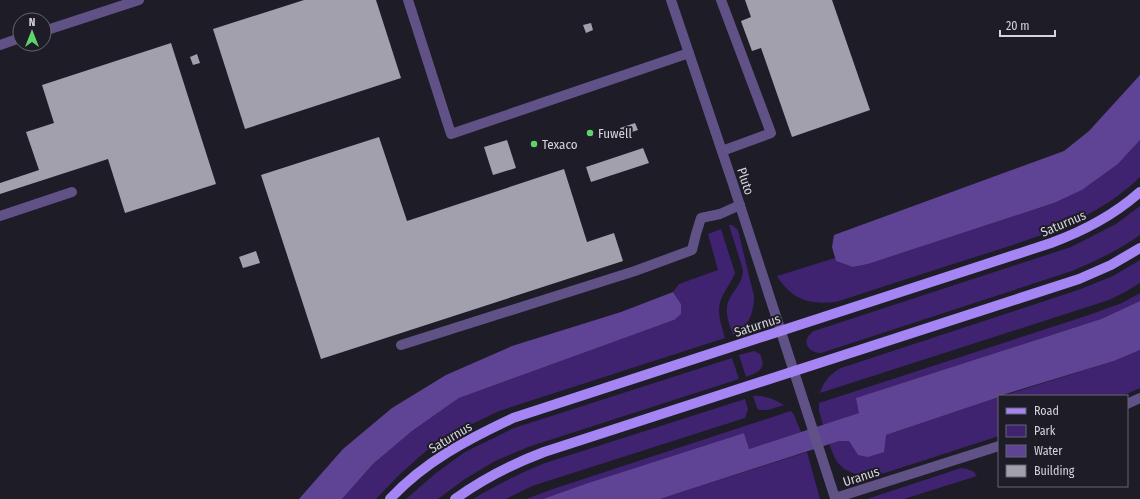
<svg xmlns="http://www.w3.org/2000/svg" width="1140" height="499" font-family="'Fira Sans Condensed',sans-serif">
<rect width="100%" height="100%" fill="#1e1c26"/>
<g fill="#3f2370">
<path d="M1140,140V177C1094,222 1031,239 972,258C926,273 881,287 836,302C809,305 791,299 777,276L835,258L836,261L853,267L868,264L1054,203L1082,190L1118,164Z"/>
<path d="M1140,206V235C1119,250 1096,261 1072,271L821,353C806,353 801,339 814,331L1071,247L1116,224Z"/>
<path d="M729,225H732L738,230L754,296C754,312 749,327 733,335C730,326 726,317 727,307C729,293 743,285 743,270Z"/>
<path d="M721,229L735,273C732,281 727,287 723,295C715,310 721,323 725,338L499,411L460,430L426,451L400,474L376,499H342L373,464L412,431L459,398L674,320L681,304L673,292L679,284L718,270L708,234Z"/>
<path d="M1140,260V283L1125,292L1109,300L820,393C823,382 831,373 841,368L1078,290L1113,276Z"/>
<polygon points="1140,293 1140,301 1101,319 857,398 860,413 823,425 819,411 819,403 1089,315 1122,303"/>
<polygon points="1140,350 1140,388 1122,396 1002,396 1114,361"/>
<path d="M754,351L760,354C767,369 759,372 746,377L739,355Z"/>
<polygon points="732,358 739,379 528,447 495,461 465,479 438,499 406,499 436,473 465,452 514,428"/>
<path d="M753,396C765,395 774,399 784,405L768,410H759L757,408Z"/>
<path d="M999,397V436L888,472C873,476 851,478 839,464C834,459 832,450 829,444L839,441H849L858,455L886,435Z"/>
<path d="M745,399L748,409L745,418L532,486L506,499H473C497,485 520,473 545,463Z"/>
<polygon points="791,411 794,415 801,432 749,449 744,433 585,484 543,499 526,499 553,489"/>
<polygon points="807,452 820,499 660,499"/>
<path d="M961,468C968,469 973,470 977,476L904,499H867Z"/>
</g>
<g fill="#5f4496">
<polygon points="1140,75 1140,140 1118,164 1082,190 1054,203 868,264 853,267 836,261 832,247 834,235 1064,151 1089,131"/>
<polygon points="673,292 681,304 681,314 674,320 459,398 412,431 373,464 342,499 299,499 343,449 392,408 446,375 512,346 621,312"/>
<polygon points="1140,301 1140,350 1114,361 999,396 999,397 886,435 884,452 868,457 858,455 849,441 839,441 660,499 543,499 585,484 744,433 749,449 859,413 856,398 1101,319"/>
</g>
<g fill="#a3a0ad">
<polygon points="304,0 376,0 401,78 245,129 213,29"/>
<polygon points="745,0 832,0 870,110 792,137 761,48 752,51 742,24 741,21 751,17"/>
<polygon points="591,23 593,30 586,33 583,25"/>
<polygon points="171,43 216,184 125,213 108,159 0,194 0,183 39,170 26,132 54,123 42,85"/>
<polygon points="197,54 200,63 193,65 190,57"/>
<polygon points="635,123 638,130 623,135 620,128"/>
<polygon points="379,137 407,221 564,169 587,242 614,233 623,261 321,359 261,175"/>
<polygon points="507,140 516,168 493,175 484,147"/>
<polygon points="643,148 649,163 591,182 586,167"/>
<polygon points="256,251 260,263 243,268 239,257"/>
</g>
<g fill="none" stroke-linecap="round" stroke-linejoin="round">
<g stroke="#605287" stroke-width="10">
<polyline points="408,0 451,134 689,53"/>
<polyline points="671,0 733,184 835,498 999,446"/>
<polyline points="721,0 771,133 722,151"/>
<polyline points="44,31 139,0"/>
<polyline points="0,45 20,38"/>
<polyline points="0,216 72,192"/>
<polyline points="401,345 635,271 692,250 696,234 701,218 720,214 740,205"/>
<polyline points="1127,404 1140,398"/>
</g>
<g stroke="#a584f3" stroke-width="10">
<path d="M390,499C424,462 468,439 513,418L1051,243C1084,231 1114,215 1140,192"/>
<path d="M455,499C483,479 512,464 544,452L1079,279L1111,265L1140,248"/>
</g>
</g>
<g fill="#5ed56c" stroke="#1e1c26" stroke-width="1.5">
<circle cx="590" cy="133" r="4"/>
<circle cx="534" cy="144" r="4"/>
</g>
<g text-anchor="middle" stroke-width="4" stroke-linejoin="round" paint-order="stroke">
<g font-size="13" fill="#d5d3db" stroke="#1e1c26" text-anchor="start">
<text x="598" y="138">Fuwell</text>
<text x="542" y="149">Texaco</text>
</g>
<g font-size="13" fill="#d5d3db" stroke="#1e1c26">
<text transform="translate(746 181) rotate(72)" y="5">Pluto</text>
<text transform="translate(1063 223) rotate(-23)" y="5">Saturnus</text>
<text transform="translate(757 325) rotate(-18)" y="5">Saturnus</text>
<text transform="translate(450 437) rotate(-31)" y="5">Saturnus</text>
<text transform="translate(861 476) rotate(-18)" y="5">Uranus</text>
</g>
</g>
<rect x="998" y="395" width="130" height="92" fill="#1e1c26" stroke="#67656e"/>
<rect x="1006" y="408" width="20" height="6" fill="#a584f3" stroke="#67656e"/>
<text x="1034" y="415" font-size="12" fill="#d5d3db">Road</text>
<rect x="1006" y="425" width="20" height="12" fill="#3f2370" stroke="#67656e"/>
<text x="1034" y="435" font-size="12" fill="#d5d3db">Park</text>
<rect x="1006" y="445" width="20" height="12" fill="#5f4496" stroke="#67656e"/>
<text x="1034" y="455" font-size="12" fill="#d5d3db">Water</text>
<rect x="1006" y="465" width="20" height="12" fill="#a3a0ad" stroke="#67656e"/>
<text x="1034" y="475" font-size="12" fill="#d5d3db">Building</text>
<g transform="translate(32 32)"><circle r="19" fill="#1e1c26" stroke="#67656e"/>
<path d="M0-3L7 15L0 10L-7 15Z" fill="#5ed56c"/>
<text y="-6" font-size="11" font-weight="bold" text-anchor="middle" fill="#d5d3db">N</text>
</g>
<path d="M1000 30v6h55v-6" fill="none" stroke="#d5d3db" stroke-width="2"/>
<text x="1006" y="30" font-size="12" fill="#d5d3db" stroke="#1e1c26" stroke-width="3" paint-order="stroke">20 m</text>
</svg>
